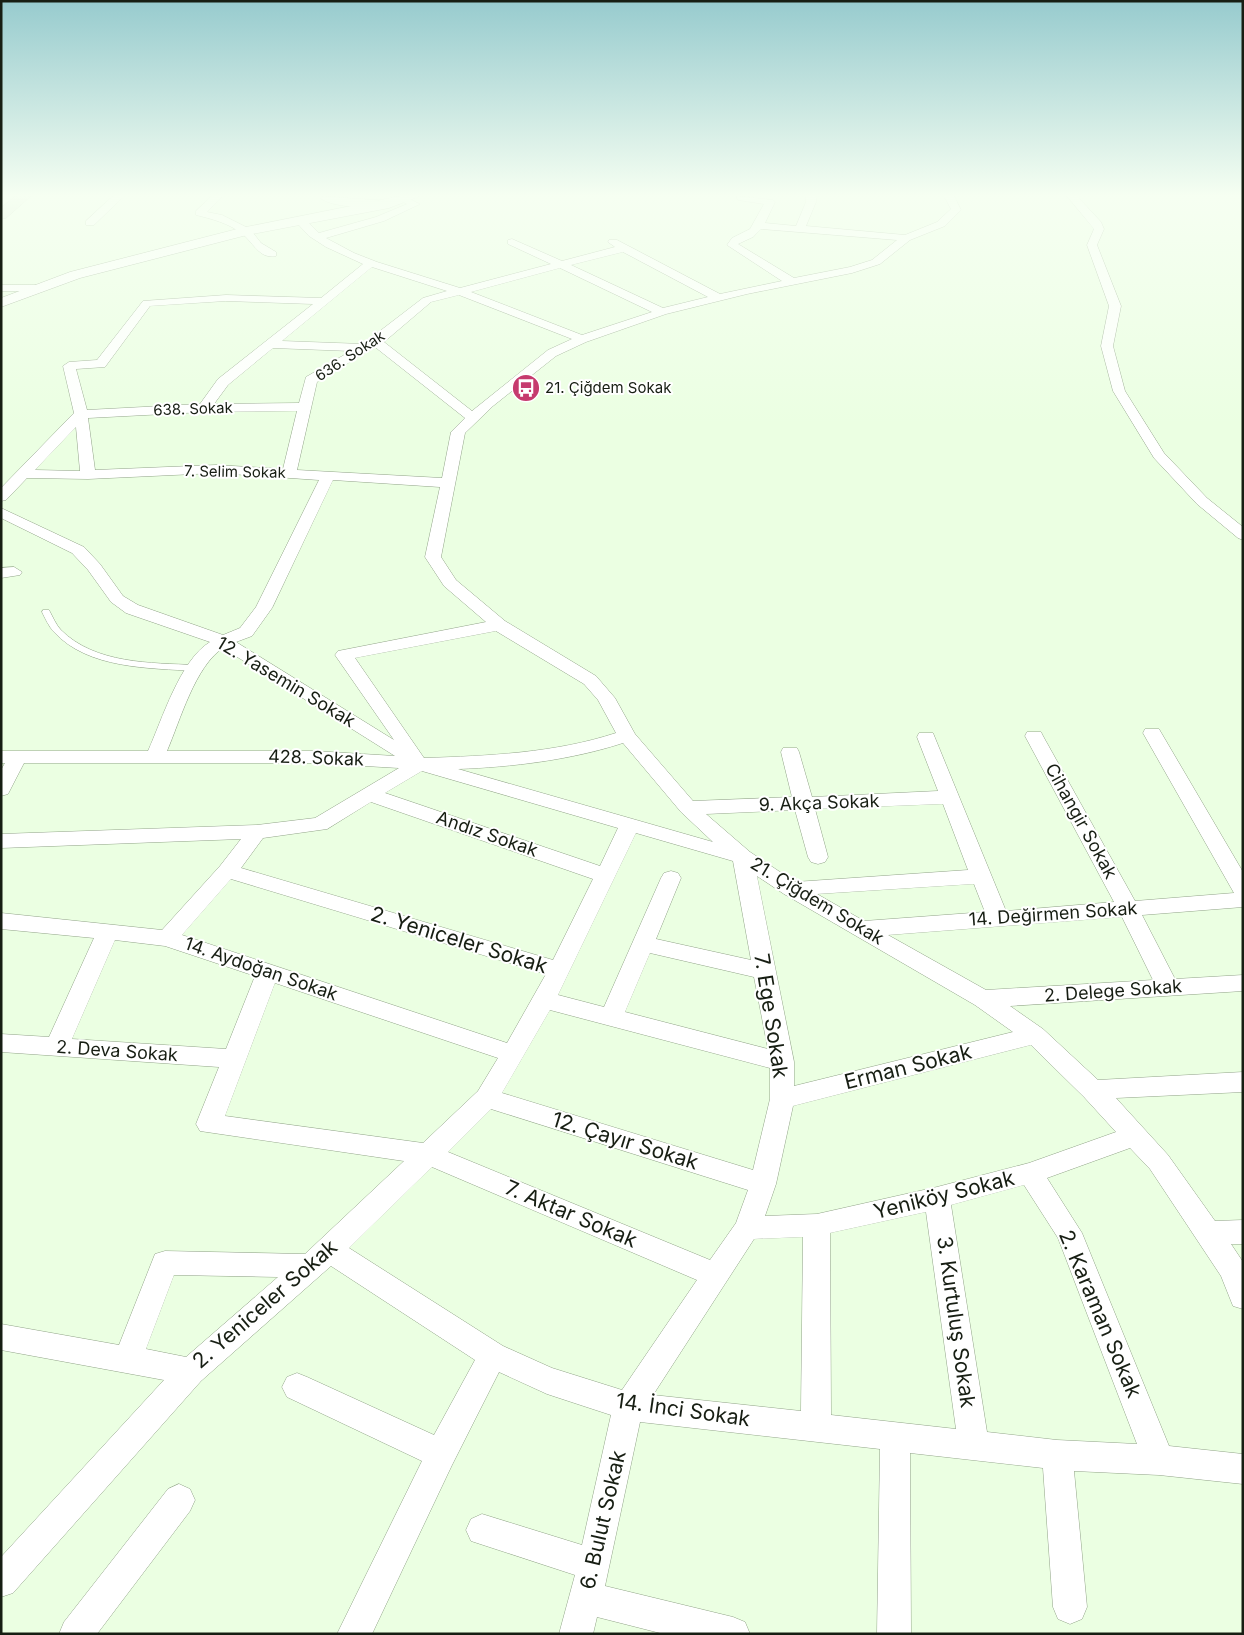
<svg xmlns="http://www.w3.org/2000/svg" width="1244" height="1635" font-family="Inter,sans-serif">
<rect width="100%" height="100%" fill="#ebffe2"/>
<g fill="none" stroke-linecap="round" stroke-linejoin="round">
<defs>
<path id="service" d="M43,610H49C53,617 56,625 61,630C95,664 151,663 196,665L200,668L196,671C149,668 88,669 54,632C49,627 45,618 42,612Z"/>
<g id="minor">
<polygon points="113,196 124,196 94,225 86,225 86,221"/>
<path d="M212,196H223L207,212L222,215L250,229L261,243L276,252V256C259,260 252,240 241,233C228,223 212,219 196,215V211Z"/>
<path d="M317,196L389,201L394,204L389,207C368,206 334,210 317,196Z"/>
<path d="M736,196L773,200L775,202L765,223L796,226L806,202V196H816V202L806,226L905,235L937,222L951,209L944,196H954L961,210L945,226L910,240L880,264L852,273L747,294L666,314L586,342L556,356L493,406L465,433L441,557L456,580L505,621L596,676L615,698L635,734L693,801L792,797L781,752L783,748H797L799,752L812,797L938,791L917,737L919,733H933L1006,911L1114,902L1025,736L1027,732H1041L1043,736L1135,901L1234,893L1143,733L1145,729H1159L1243,872V907L1142,915L1175,979L1243,975V991L1010,1006L1043,1029L1098,1080L1243,1072V1092L1116,1098L1168,1155L1215,1221L1243,1220V1244H1231L1243,1262V1309L1233,1306L1221,1276L1150,1169L1130,1148L1047,1178L1082,1233L1169,1446L1243,1454V1484L1159,1475L1074,1471L1087,1607L1082,1619L1070,1624L1058,1619L1053,1607L1043,1468L910,1453L911,1634H877L880,1449L640,1422L605,1586L733,1617L745,1622L750,1634H664L597,1617L593,1634H559L575,1575L471,1541L466,1530L471,1519L482,1514L582,1545L611,1415L547,1394L499,1372L452,1465L372,1634H337L422,1461L287,1397L282,1387L287,1377L297,1373L307,1377L434,1435L475,1360L331,1266L201,1381L13,1593L1,1597V1557L164,1380L1,1350V1324L119,1345L155,1254L165,1251L305,1254L404,1161L200,1131L196,1124L219,1067L1,1052V1034L49,1037L94,938L1,929V913L162,930L220,866L241,839L1,848V834L257,825L315,818L399,768L314,763H24L8,794L1,796V770L5,763H1V751H148C162,720 180,660 210,642L126,613L111,602L88,570L72,553L1,518V508L84,547L100,564L123,596L138,605L223,635L240,628L256,607L319,480L216,473L88,479L27,478L6,500L1,501V488L74,413L63,366L69,362L97,360L143,301L226,295L321,298L363,264L326,247L309,236L296,222V218H304L319,233L376,217L407,204L398,199L402,196L420,204L384,221L326,238L354,253L377,262L460,288L551,264L508,244V240L512,239L562,261L615,247L608,242L609,240H617L720,294L782,281L727,245L732,238L750,229L764,204L738,200ZM761,229L897,240L872,260L850,267L794,278L738,244L753,237ZM623,252L708,297L663,308L571,265ZM372,267L447,291L423,298L363,344L282,341ZM560,268L652,312L582,335L471,292ZM459,295L572,339L548,350L472,411L384,342L431,302ZM226,301L313,304L218,379L200,404L87,410L76,369L105,367L150,306ZM375,347L465,418L451,432L442,478L297,470L317,382ZM273,348L351,351L306,377L299,403L214,404L228,385ZM297,411L283,469L216,465L95,470L88,418L204,412ZM76,427L80,471L35,470ZM333,480L440,487L425,557L444,586L486,622L338,651L335,655L394,740L236,642L252,636L272,608ZM496,631L584,684L598,700L616,733C555,753 488,756 424,758L355,658ZM223,648L395,756L314,751H167C180,721 195,666 223,648ZM623,743L681,812L713,842L458,769C512,767 571,760 623,743ZM422,771L618,828L600,866L385,793ZM371,802L593,879L553,960L241,868L263,838L327,829ZM943,804L968,870L795,882L750,852L706,814L795,810L808,857L811,862L818,864L825,862L828,857L815,809ZM636,833L733,861L751,960L656,939L681,878L678,873L671,871L664,873L661,878L604,1007L558,995ZM757,876L784,894L975,1005L1013,1032L794,1086V1062ZM231,879L546,974L507,1043L182,935ZM974,884L985,912L864,921L817,894ZM1122,917L1153,980L986,990L888,935ZM115,940L165,946L255,976L226,1049L72,1039ZM650,953L754,977L768,1049L625,1012ZM275,983L498,1058L478,1091L423,1143L225,1116ZM550,1010L770,1068V1099L753,1170L502,1093ZM1031,1045L1084,1097L1116,1132L1029,1163L937,1187L817,1214L765,1216L776,1184L793,1106ZM491,1109L748,1190L736,1223L710,1260L448,1152ZM432,1167L697,1280L622,1390L552,1368L503,1346L349,1248ZM1024,1185L1058,1238L1137,1444L1057,1440L987,1432L951,1205ZM926,1212L956,1429L831,1415L830,1233ZM803,1237L801,1411L653,1395L754,1239ZM174,1275L278,1277L186,1357L146,1349Z"/>
<polygon points="1067,196 1077,196 1101,222 1104,229 1097,245 1121,306 1113,346 1125,391 1164,453 1207,498 1243,527 1243,540 1238,538 1197,504 1154,458 1113,391 1101,346 1109,306 1087,245 1094,229"/>
<polygon points="1,285 38,285 44,288 38,291 1,291"/>
<polygon points="14,567 22,572 20,575 1,578 1,568"/>
<polygon points="179,1484 190,1489 195,1500 190,1511 97,1634 59,1634 64,1622 168,1489"/>
</g>
<polygon id="tertiary" points="401,196 420,196 389,208 247,235 80,278 1,307 1,298 70,272 241,228"/>
<polygon id="secondary" points="16,196 31,196 6,218 1,219 1,208"/>
</defs>
<use href="#service" stroke="#92a489" stroke-width="1"/>
<use href="#minor" stroke="#92a489" stroke-width="1"/>
<use href="#tertiary" stroke="#92a489" stroke-width="1"/>
<use href="#secondary" stroke="#92a489" stroke-width="1"/>
<use href="#service" fill="#fff" fill-rule="evenodd"/>
<use href="#minor" fill="#fff" fill-rule="evenodd"/>
<use href="#tertiary" fill="#fff" fill-rule="evenodd"/>
<use href="#secondary" fill="#d2e1c9" fill-rule="evenodd"/>
</g>
<linearGradient id="sky" x2="0" y2="1"><stop stop-color="#97cbce"/><stop offset="0.46" stop-color="#f6fff2"/><stop offset="1" stop-color="#f6fff2" stop-opacity="0"/></linearGradient>
<rect width="1244" height="425" fill="url(#sky)"/>
<defs>
<symbol id="bus-disc" viewBox="-11 -11 22 22"><circle r="9.5" fill="#c63a6e" stroke="#fff"/><path d="M-5-6H5V4H4V6H2V4H-2V6H-4V4H-5ZM-3.5-4V0h7V-4ZM-3.5 1.2v1.5H-2V1.2ZM2 1.2v1.5H3.5V1.2Z" fill="#fff"/></symbol>
</defs>
<g fill-rule="evenodd">
<use href="#bus-disc" x="510" y="372" width="32" height="32"/>
</g>
<g text-anchor="middle" stroke-width="4" stroke-linejoin="round" paint-order="stroke">
<g font-size="15" fill="#171e13" stroke="#fff">
<text transform="translate(350 356) rotate(-33)" y="5">636. Sokak</text>
<text transform="translate(193 409) rotate(-2)" y="5">638. Sokak</text>
<text transform="translate(235 472) rotate(1)" y="5">7. Selim Sokak</text>
</g>
<g font-size="15" fill="#171e13" stroke="#fff" text-anchor="start">
<text x="545" y="393">21. Çiğdem Sokak</text>
</g>
<g font-size="18" fill="#171e13" stroke="#fff">
<text transform="translate(286 682) rotate(31)" y="6">12. Yasemin Sokak</text>
<text transform="translate(316 758) rotate(2)" y="6">428. Sokak</text>
<text transform="translate(819 803) rotate(-2)" y="6">9. Akça Sokak</text>
<text transform="translate(1081 821) rotate(61)" y="6">Cihangir Sokak</text>
<text transform="translate(487 834) rotate(19)" y="6">Andız Sokak</text>
<text transform="translate(817 901) rotate(31)" y="6">21. Çiğdem Sokak</text>
<text transform="translate(1053 914) rotate(-4)" y="6">14. Değirmen Sokak</text>
<text transform="translate(261 969) rotate(19)" y="6">14. Aydoğan Sokak</text>
<text transform="translate(1113 991) rotate(-4)" y="6">2. Delege Sokak</text>
<text transform="translate(117 1051) rotate(4)" y="6">2. Deva Sokak</text>
</g>
<g font-size="21" fill="#171e13" stroke="#fff">
<text transform="translate(459 940) rotate(17)" y="7">2. Yeniceler Sokak</text>
<text transform="translate(771 1016) rotate(81)" y="7">7. Ege Sokak</text>
<text transform="translate(908 1067) rotate(-14)" y="7">Erman Sokak</text>
<text transform="translate(625 1141) rotate(17)" y="7">12. Çayır Sokak</text>
<text transform="translate(944 1195) rotate(-14)" y="7">Yeniköy Sokak</text>
<text transform="translate(571 1214) rotate(23)" y="7">7. Aktar Sokak</text>
<text transform="translate(265 1304) rotate(-41)" y="7">2. Yeniceler Sokak</text>
<text transform="translate(1100 1314) rotate(67)" y="7">2. Karaman Sokak</text>
<text transform="translate(956 1322) rotate(82)" y="7">3. Kurtuluş Sokak</text>
<text transform="translate(683 1410) rotate(8)" y="7">14. İnci Sokak</text>
<text transform="translate(603 1520) rotate(-77)" y="7">6. Bulut Sokak</text>
</g>
</g>
<rect width="1244" height="1635" fill="none" stroke="#171e13" stroke-width="5"/>
</svg>
